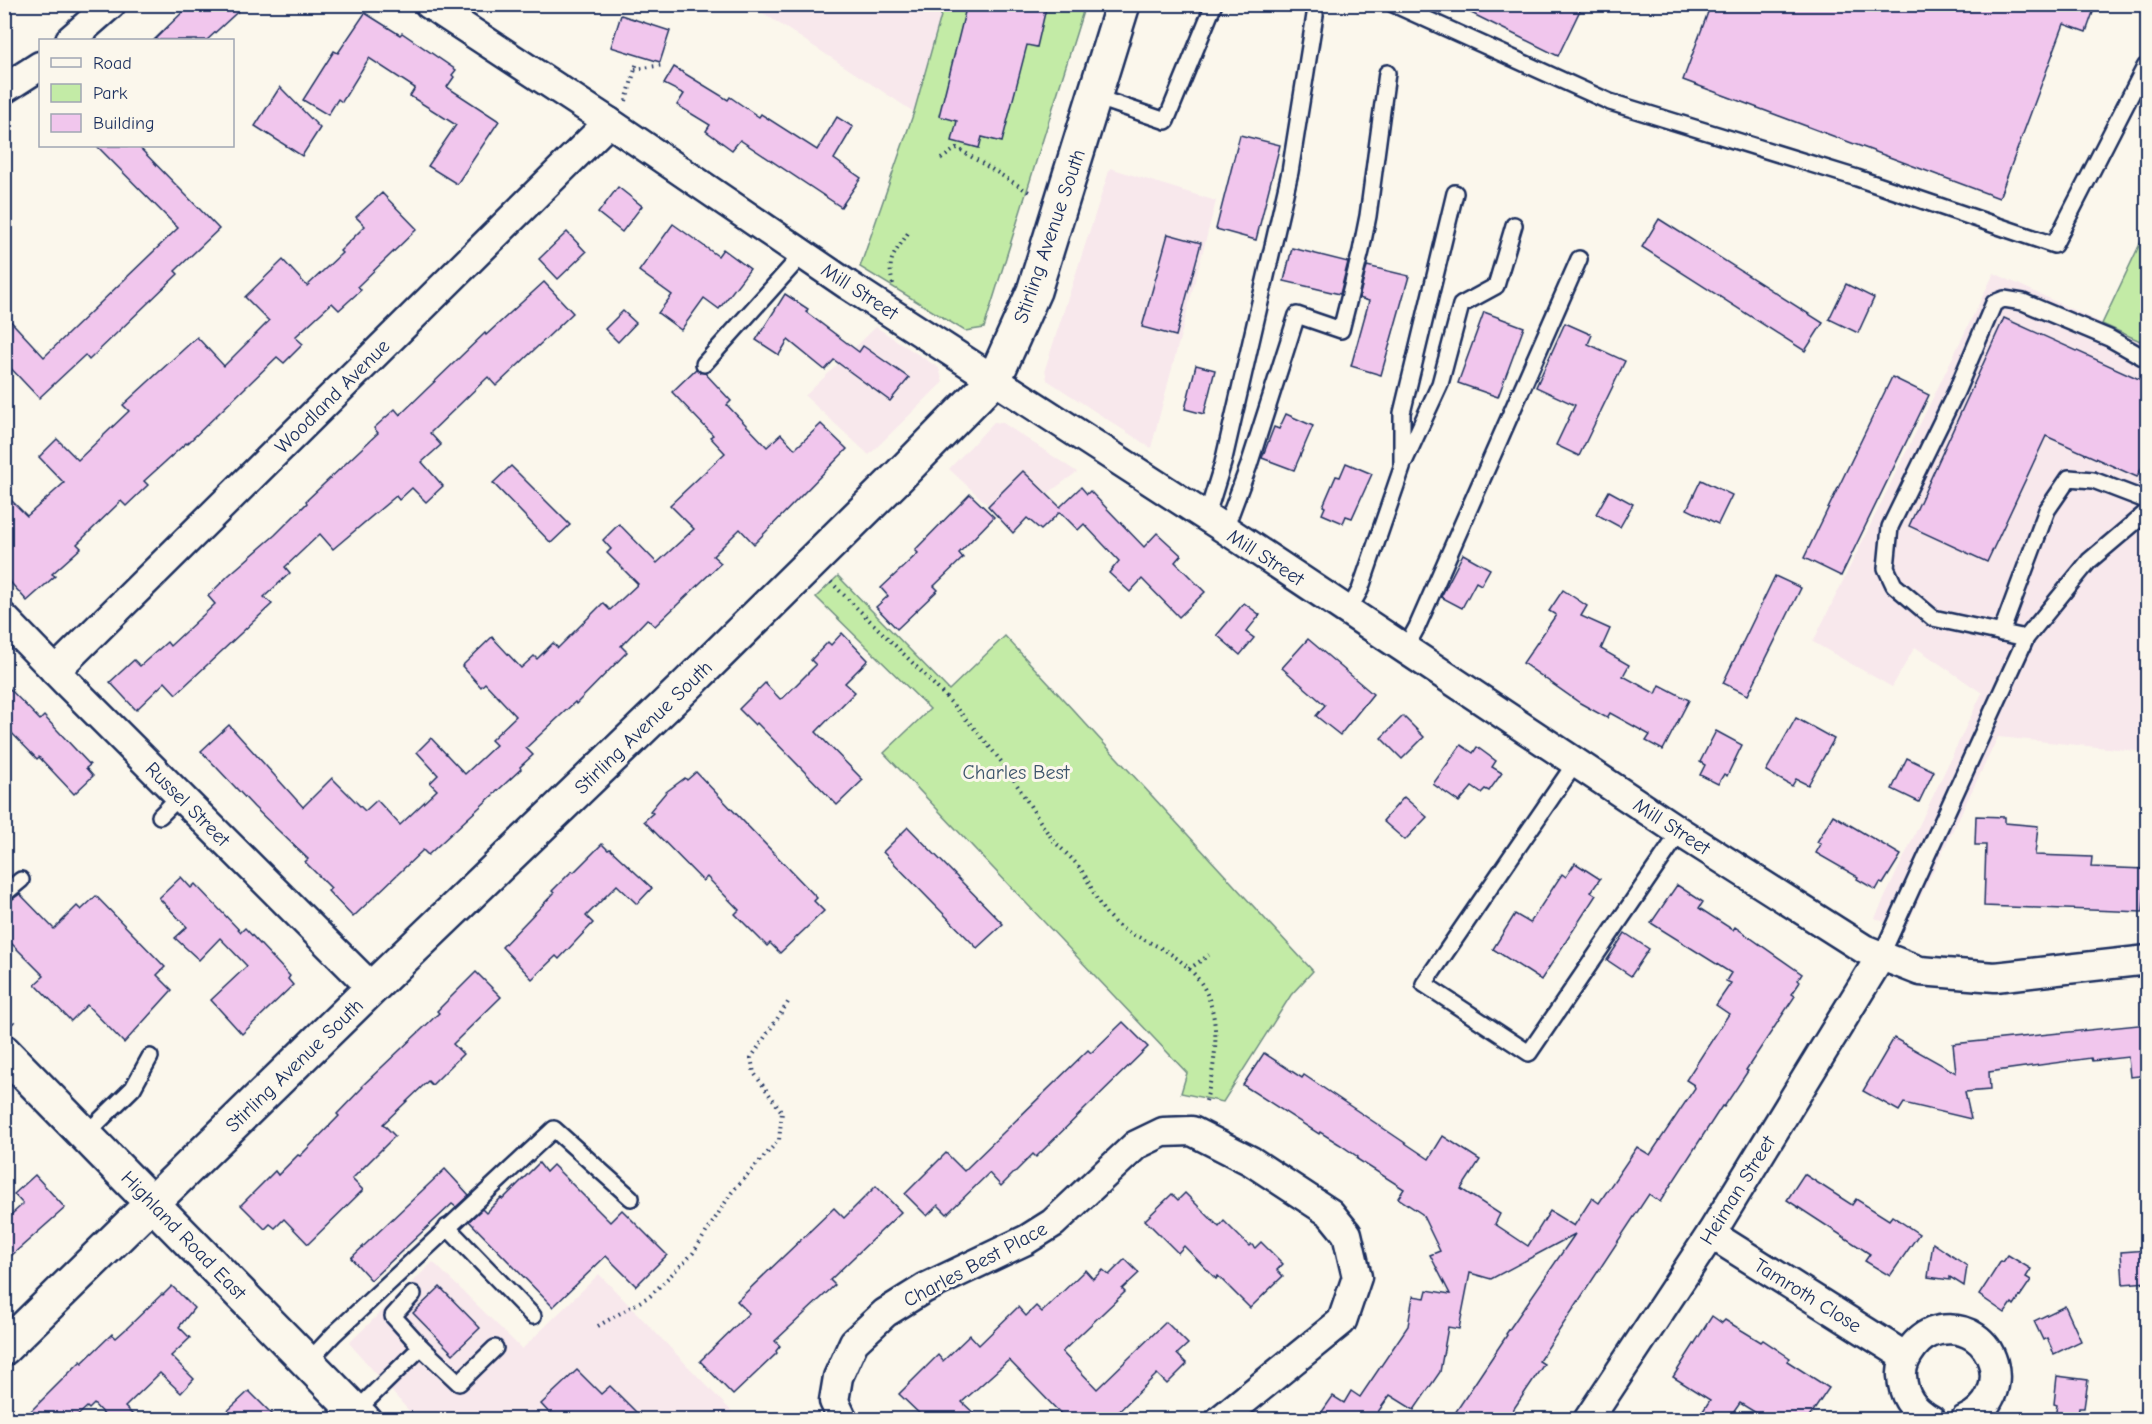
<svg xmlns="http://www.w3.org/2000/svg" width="2152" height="1424" font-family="'Comic Neue',sans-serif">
<rect width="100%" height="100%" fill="#fbf7ec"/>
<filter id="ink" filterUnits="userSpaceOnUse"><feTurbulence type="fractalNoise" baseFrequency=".0167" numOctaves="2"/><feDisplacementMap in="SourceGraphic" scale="12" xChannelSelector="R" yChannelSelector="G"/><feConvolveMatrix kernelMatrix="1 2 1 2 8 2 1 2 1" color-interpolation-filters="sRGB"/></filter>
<g filter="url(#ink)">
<g fill="#f8e8ec">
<polygon points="751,5 944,5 914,112"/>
<polygon points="1110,168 1216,201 1151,448 1047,380 1045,369"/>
<polygon points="1994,273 2147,344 2147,752 1998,737 1904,931 1875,918 1982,693 1915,647 1892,687 1813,642"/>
<polygon points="876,327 939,368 943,382 869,455 805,396"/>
<polygon points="994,422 1003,423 1077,472 1047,494 1013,528 949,469"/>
<polygon points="433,1262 522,1349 599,1274 739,1419 416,1419 349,1343"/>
</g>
<g fill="#c3eba6" stroke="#6f8d82" stroke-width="1.5">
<polygon points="944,5 1085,5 984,328 965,331 860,267 914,112"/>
<polygon points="2147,229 2147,344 2102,324"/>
<polygon points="838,576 949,690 1005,636 1313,971 1291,995 1223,1102 1181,1093 1187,1073 884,753 930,709 816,597"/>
</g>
<g fill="#f1c6ed" stroke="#1b2f5e" stroke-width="1.5">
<polygon points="191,4 246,4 207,40 154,40"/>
<polygon points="967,4 1047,4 1037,47 1027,45 1002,142 982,137 979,148 952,141 957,121 939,116"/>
<polygon points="1453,4 1583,4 1558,56"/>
<polygon points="1711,4 2096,4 2086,32 2064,24 1999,198 1683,80"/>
<polygon points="365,13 400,35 402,33 456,70 452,75 454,77 447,87 499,121 457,184 428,166 456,125 410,96 415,88 369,58 342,102 338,99 328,115 303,100 334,51 338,53"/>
<polygon points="621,15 670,31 660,62 611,47"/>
<polygon points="674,67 728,100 730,97 759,117 761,114 817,150 837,117 853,127 834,159 861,178 841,207 740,140 732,150 706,131 710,125 677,105 684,94 664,84"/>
<polygon points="280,87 320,128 302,156 255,126"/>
<polygon points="1240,135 1280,145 1256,240 1216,229"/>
<polygon points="97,146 138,146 219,229 175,271 178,274 89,360 85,355 39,398 4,361 4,314 44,357 178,228"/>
<polygon points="618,187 642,206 622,232 598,213"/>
<polygon points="382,193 417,229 358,286 361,290 339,310 332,303 295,337 303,344 284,363 277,357 187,444 186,443 144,481 148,485 126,506 121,501 77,544 81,548 52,574 55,576 27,601 4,575 4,493 27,516 64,483 39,457 57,439 78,460 129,411 123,405 197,337 224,366 269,321 245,297 283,260 307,286 342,253 340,251 365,226 356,217"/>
<polygon points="1659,219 1823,323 1805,351 1642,247"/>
<polygon points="673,224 718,256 723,249 750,269 719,309 704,298 681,330 658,313 672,295 639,271"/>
<polygon points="567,232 586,252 558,279 539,259"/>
<polygon points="1168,234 1201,243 1176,336 1142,327"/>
<polygon points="1292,248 1348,262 1340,294 1284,281"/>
<polygon points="1367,266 1409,276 1381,375 1351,366 1369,301 1359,298"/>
<polygon points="544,282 573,313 496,386 488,377 430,433 441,445 422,462 443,486 426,502 412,488 399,500 396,496 333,549 320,534 285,567 290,573 264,597 272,604 176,694 165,682 136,710 110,682 134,660 140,666 167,642 170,646 215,604 208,596 229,575 275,535 307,503 306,501 378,433 374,428 395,409 400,415 485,333 486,335"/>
<polygon points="1846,284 1874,298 1858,333 1829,319"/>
<polygon points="785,294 808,309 806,312 859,352 863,346 909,378 890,401 834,360 825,370 788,340 779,355 756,340"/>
<polygon points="623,311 636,323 618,342 605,329"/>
<polygon points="1484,312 1524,327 1498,397 1458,383"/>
<polygon points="2004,318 2148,383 2148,455 2137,477 2046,436 1987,562 1909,526"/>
<polygon points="1565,323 1592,335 1588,344 1625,361 1579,456 1556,445 1575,405 1536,387"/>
<polygon points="1196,365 1215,370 1204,414 1185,409"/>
<polygon points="696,369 705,373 731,401 727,405 767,447 781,434 795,449 821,424 847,449 754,544 740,529 713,556 721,563 655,626 647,619 621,646 627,652 576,704 575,702 526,748 533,755 520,767 521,769 428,855 423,850 353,917 328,891 331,888 305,862 308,859 254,807 201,751 229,725 303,807 332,778 365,811 377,800 400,825 437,790 430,783 438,775 417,752 431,738 465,774 496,745 491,740 516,716 485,683 481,687 462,666 492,637 521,668 534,656 537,659 553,643 558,648 603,603 610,610 638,584 607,553 611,549 603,540 619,524 657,563 694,529 670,505 725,453 710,437 713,435 672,392"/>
<polygon points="1892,377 1929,395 1841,576 1804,558"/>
<polygon points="1286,414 1313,426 1294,470 1262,458 1274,427 1279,429"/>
<polygon points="1346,463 1372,474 1352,518 1346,516 1343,523 1322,514 1325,507 1323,506 1336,476 1340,477"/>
<polygon points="511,466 570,525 551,543 493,483"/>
<polygon points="1023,471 1060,507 1081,487 1087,494 1090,491 1144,547 1157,533 1181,555 1175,562 1205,592 1179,617 1142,579 1130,592 1109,573 1119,561 1084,524 1078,530 1060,512 1041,530 1027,518 1013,533 988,506"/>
<polygon points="1701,480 1732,495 1718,524 1687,509"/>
<polygon points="1609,491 1633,504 1620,527 1596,514"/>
<polygon points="970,494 994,517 959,553 963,558 934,586 938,590 897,629 876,607 888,596 881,588 918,553 915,550"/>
<polygon points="1463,554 1490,569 1481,585 1476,582 1462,608 1441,597"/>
<polygon points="1775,576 1801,588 1748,695 1723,683"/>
<polygon points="1563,590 1587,606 1581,616 1610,629 1601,649 1629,665 1623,676 1656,694 1660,685 1689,700 1663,750 1646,741 1650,735 1610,713 1607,718 1580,703 1523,663 1556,615 1549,611"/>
<polygon points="1244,603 1260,615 1246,632 1254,638 1240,655 1217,635"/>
<polygon points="842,633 868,660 845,683 855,692 816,732 863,780 837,805 757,723 755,725 739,709 765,683 780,699 783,698 816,665 811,660 828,642 831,645"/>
<polygon points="1308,639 1373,694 1340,735 1316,716 1325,705 1282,668"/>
<polygon points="4,683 40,720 44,716 90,765 86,768 93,776 74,794 39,757 37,759 4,725"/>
<polygon points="1403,716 1424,737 1402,759 1381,738"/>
<polygon points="1796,718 1834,739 1808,785 1796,779 1792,786 1766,771"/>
<polygon points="1716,731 1742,745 1727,776 1724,774 1718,784 1700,775 1705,765 1700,762"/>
<polygon points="1461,745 1473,753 1477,747 1496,761 1492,767 1502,773 1489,791 1485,789 1481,793 1472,787 1459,802 1433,784"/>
<polygon points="1907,758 1934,771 1919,802 1892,789"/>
<polygon points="696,772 817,898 814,901 824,911 780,953 770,943 767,946 735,914 739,910 707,877 703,881 644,821 653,813 650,811 666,792 685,778 687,780"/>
<polygon points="1404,797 1427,817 1405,840 1383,821"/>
<polygon points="1833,815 1901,855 1883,884 1880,883 1876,890 1857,879 1858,877 1816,853 1821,844 1817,842"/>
<polygon points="1976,816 2005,817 2005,823 2038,826 2035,855 2092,857 2091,867 2146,869 2143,912 1984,906 1986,845 1975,845"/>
<polygon points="908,827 1003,924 977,948 883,852"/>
<polygon points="602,844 608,850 610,849 652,888 637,904 617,885 586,916 593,923 559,959 556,956 532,979 502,947 554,893 552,891 572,871 574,872"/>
<polygon points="1575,863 1600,879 1591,892 1596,895 1541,980 1493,949 1515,914 1530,923 1562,874 1566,877"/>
<polygon points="181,877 191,888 195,884 241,932 245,928 290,976 288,979 293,985 242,1034 211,1000 247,966 220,938 199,960 175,938 187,927 159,898"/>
<polygon points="1677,885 1703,902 1699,908 1733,930 1735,927 1802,974 1798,980 1800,982 1792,994 1795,996 1746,1070 1748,1071 1724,1107 1722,1106 1660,1202 1649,1194 1539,1361 1544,1364 1507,1419 1451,1419 1507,1335 1506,1334 1575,1234 1491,1279 1470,1273 1459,1329 1448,1327 1440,1372 1414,1410 1390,1395 1373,1419 1317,1419 1333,1396 1344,1403 1351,1391 1360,1397 1408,1326 1413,1296 1425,1298 1427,1290 1450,1294 1430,1255 1440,1251 1422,1214 1398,1198 1404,1189 1357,1159 1358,1157 1339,1144 1320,1132 1319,1134 1243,1085 1264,1053 1302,1078 1304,1075 1429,1159 1443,1136 1480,1160 1461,1189 1500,1214 1495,1224 1528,1246 1550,1211 1574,1226 1592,1198 1599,1203 1637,1147 1650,1155 1695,1088 1694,1085 1686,1080 1729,1014 1716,1005 1731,983 1726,981 1731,973 1651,923"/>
<polygon points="20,894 54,929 77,906 81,910 96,896 165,967 157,975 172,990 124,1043 87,1005 71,1021 35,984 44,976 4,936 4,905"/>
<polygon points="1625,933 1649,949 1631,976 1607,960"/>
<polygon points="476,972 501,997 453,1044 463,1054 432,1085 428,1081 383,1124 395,1136 352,1179 363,1190 308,1244 284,1219 275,1228 270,1224 265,1229 241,1205 275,1171 278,1175 298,1155 300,1156 339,1116 337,1114 363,1087 362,1086 439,1013 437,1011"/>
<polygon points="1123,1022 1148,1047 1036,1157 1033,1154 1001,1186 989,1173 947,1214 938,1205 927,1216 905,1194 946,1153 964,1171 1088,1050 1091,1053"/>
<polygon points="2148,1024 2148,1075 2130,1077 2128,1057 2092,1061 2091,1058 1989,1072 1990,1090 1965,1092 1971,1119 1904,1103 1899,1111 1863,1091 1894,1038 1956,1073 1953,1044"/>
<polygon points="539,1163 546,1172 553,1165 610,1222 622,1210 667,1255 636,1286 606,1256 553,1307 469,1221 482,1209 486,1213 501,1198 503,1199"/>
<polygon points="445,1169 469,1195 456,1207 452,1204 371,1280 351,1258"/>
<polygon points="1804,1174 1852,1205 1856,1199 1889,1220 1892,1216 1919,1234 1890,1276 1865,1261 1870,1254 1787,1200"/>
<polygon points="35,1175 65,1208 4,1262 4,1221 23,1204 14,1194"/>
<polygon points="876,1186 901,1212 830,1280 835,1285 775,1341 780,1346 776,1351 777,1353 733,1395 700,1361 749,1313 737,1301 834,1208 844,1218"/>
<polygon points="1185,1193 1219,1227 1224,1221 1249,1246 1251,1244 1255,1248 1261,1242 1283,1264 1277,1270 1283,1276 1250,1308 1218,1276 1216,1279 1184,1246 1178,1253 1145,1220 1172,1194 1178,1200"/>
<polygon points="1933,1243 1967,1266 1964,1286 1950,1277 1950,1280 1928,1277"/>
<polygon points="2148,1250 2148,1282 2123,1284 2121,1252"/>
<polygon points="2008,1255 2031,1269 2026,1277 2031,1280 2014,1305 2012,1303 2005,1313 1979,1295 2001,1261 2003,1262"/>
<polygon points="1125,1259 1139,1273 1122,1289 1125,1292 1062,1352 1097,1389 1166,1322 1188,1344 1177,1354 1187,1364 1167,1384 1157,1374 1111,1419 1066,1419 1009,1360 962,1402 980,1419 925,1419 899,1394 938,1355 943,1361 970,1335 979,1345 1018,1307 1026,1316 1036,1306 1042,1312 1085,1270 1093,1279 1103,1270 1109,1275"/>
<polygon points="172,1286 194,1308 179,1327 190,1338 171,1356 194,1379 181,1393 160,1373 125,1407 137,1419 108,1419 94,1404 89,1409 87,1407 74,1419 23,1419 81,1361 82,1363 112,1334 116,1338 126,1329 162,1294 163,1295"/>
<polygon points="440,1287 480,1328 453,1354 413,1313"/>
<polygon points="2065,1306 2081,1341 2054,1354 2047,1338 2043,1340 2034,1321"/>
<polygon points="1712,1316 1722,1323 1725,1320 1761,1342 1763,1340 1790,1358 1787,1361 1829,1388 1808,1419 1766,1419 1740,1403 1729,1419 1698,1419 1710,1400 1673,1377"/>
<polygon points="577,1370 601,1394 610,1386 643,1419 555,1419 541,1404"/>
<polygon points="2057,1376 2088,1380 2084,1408 2079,1408 2077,1419 2055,1417 2057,1405 2054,1404"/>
<polygon points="249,1391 277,1419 219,1419"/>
</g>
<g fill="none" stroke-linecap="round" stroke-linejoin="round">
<defs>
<g id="service">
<polyline points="1393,4 1610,102 1857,178 2054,245 2145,67 2148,67"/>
<polyline points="1095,97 1166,121 1214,4"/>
<polyline points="704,364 792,266 801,253"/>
<polyline points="1404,462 1440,384 1461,305 1496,286 1514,225"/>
<polyline points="1206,518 1223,463 1290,172 1315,15"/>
<polyline points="1225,529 1249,465 1297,315 1341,330 1361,251 1368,216 1387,73"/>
<polyline points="1348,611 1360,590 1402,468 1402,413 1455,193"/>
<polyline points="2001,633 2047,510 2069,478 2093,480 2148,501"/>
<polyline points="2026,638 1933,618 1894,585 1886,568 1890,527 1956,392 1994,303 2004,299 2023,302 2109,338 2148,360"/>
<polyline points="1405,649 1417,627 1579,259"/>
<polyline points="1576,762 1424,984 1529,1053 1680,832"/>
<polyline points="160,816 180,796"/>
<polyline points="4,894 21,880"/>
<polyline points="1881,956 2026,638 2089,561 2148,511"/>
<polyline points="86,1134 133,1088 150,1057"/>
<polyline points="447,1227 533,1316"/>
<polyline points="413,1294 393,1316 421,1347"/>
<polyline points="308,1362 334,1334 554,1129 631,1198"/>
<polyline points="356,1411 421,1347 459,1383 495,1348"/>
</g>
<g id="minor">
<polyline points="429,4 609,122 848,285 1225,529 1680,832 1864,949 1920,971 1995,977 2148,960"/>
<polyline points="70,40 111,4"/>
<polyline points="4,89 40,66"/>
<polyline points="4,618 66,682 372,988"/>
<polyline points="55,671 609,122"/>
<polyline points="1711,1234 1906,1357"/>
<polyline points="843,1420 834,1401 838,1377 854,1342 885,1313 925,1288 1026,1240 1053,1223 1136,1145 1163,1132 1192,1131 1251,1161 1330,1213 1347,1234 1357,1277 1342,1321 1220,1420"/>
<polyline points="1588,1420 1711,1234 1881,956"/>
<path d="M1931,1420C1913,1410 1903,1397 1902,1376C1901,1365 1907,1355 1913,1347C1920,1338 1929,1332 1940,1330C1996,1321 2017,1397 1965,1420"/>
</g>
<g id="tertiary">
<polyline points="4,1052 364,1420"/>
<polyline points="4,1348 372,988 687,685 897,478 995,378 1034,291 1123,4"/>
</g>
</defs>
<use href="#service" stroke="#1b2f5e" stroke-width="20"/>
<use href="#minor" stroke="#1b2f5e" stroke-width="33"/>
<use href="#tertiary" stroke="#1b2f5e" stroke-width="38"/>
<g stroke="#1b2f5e" stroke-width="4" stroke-dasharray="1.5 4.5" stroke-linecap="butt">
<polyline points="635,69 664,65"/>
<polyline points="626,101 637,62"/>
<polyline points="941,159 957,148 1029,192"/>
<path d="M893,284C886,258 895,254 908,233"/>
<path d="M831,582C888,640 954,699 1003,764C1021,789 1035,816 1053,840C1063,851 1076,861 1084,874C1094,891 1097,905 1112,920C1122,931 1137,936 1151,943C1173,953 1197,971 1207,994C1222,1030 1214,1069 1205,1105"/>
<polyline points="1189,969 1209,955"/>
<polyline points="4,1014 17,1026"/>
<polyline points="598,1326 650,1296 693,1253 732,1192 779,1140 782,1112 754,1073 751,1058 789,1001"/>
</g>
<use href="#service" stroke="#fbf7ec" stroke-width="15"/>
<use href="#minor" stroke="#fbf7ec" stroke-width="28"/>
<use href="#tertiary" stroke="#fbf7ec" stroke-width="33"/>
</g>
</g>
<g text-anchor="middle" stroke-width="6" stroke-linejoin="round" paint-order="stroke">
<g font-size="20" fill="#1b2f5e" stroke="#fbf7ec">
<text transform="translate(1049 236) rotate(-71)" y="7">Stirling Avenue South</text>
<text transform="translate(860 291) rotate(33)" y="7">Mill Street</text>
<text transform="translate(332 396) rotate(-45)" y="7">Woodland Avenue</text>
<text transform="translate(1266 557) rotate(33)" y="7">Mill Street</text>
<text transform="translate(643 727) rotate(-44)" y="7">Stirling Avenue South</text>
<text transform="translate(188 804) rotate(45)" y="7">Russel Street</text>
<text transform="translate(1672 826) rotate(33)" y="7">Mill Street</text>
<text transform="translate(294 1065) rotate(-44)" y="7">Stirling Avenue South</text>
<text transform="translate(1737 1190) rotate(-58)" y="7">Heiman Street</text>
<text transform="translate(184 1235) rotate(46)" y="7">Highland Road East</text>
<text transform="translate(975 1264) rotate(-28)" y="7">Charles Best Place</text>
<text transform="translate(1808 1295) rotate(32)" y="7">Tamroth Close</text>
</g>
<g font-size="20" fill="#3d556c" stroke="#fbf7ec">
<text x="1016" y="779">Charles Best</text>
</g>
</g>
<rect width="2152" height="1424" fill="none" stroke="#fbf7ec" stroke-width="24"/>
<rect x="12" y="12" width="2128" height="1400" fill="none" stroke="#1b2f5e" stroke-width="2" filter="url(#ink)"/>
<rect x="39" y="39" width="195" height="108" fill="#fbf7ec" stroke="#a1a7b3" stroke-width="1.5"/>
<rect x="51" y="58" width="30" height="9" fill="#fbf7ec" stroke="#a1a7b3" stroke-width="1.5"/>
<text x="93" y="69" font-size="18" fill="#1b2f5e">Road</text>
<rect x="51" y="84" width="30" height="18" fill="#c3eba6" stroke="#a1a7b3" stroke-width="1.5"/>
<text x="93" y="99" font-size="18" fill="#1b2f5e">Park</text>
<rect x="51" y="114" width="30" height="18" fill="#f1c6ed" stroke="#a1a7b3" stroke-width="1.5"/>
<text x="93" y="129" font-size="18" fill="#1b2f5e">Building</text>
</svg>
